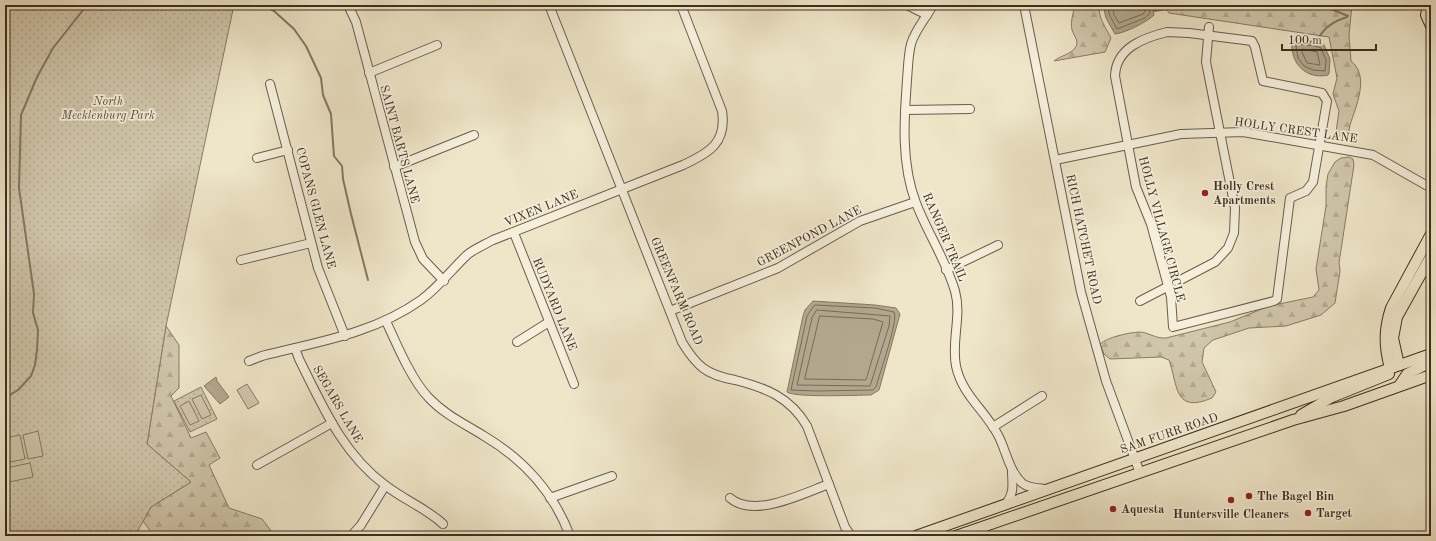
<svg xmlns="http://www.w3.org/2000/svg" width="1436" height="541" font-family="'Old Standard TT',serif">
<defs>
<pattern id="forest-firs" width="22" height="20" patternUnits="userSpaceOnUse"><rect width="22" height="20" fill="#d1c7ac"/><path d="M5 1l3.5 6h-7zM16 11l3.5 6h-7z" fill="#b4ab94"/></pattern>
<pattern id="park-dots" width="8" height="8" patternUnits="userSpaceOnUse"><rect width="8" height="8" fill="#d1c7ac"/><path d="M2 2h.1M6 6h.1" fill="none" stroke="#b4ab94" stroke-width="1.8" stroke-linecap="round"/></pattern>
</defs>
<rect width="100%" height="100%" fill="#efe6c9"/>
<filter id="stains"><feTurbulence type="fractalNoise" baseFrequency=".005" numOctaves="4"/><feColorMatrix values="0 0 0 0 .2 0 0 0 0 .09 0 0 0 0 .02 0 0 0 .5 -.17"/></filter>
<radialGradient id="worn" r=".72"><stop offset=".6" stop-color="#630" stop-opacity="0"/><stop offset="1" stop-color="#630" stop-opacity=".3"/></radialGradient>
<g fill="url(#forest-firs)" stroke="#887b66">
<path d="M1074,5H1099C1098,18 1106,28 1111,38L1105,52L1054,61C1060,56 1071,54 1075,48C1080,42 1074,36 1072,30C1070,20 1074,14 1074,5Z"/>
<path d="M1164,5H1352L1349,35L1351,61C1370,76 1356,106 1350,125L1349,131L1351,136L1348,139L1341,141L1337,138L1336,132L1339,111L1333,94L1337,78L1329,37L1169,13Z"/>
<path d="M1349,157L1353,159L1354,165L1339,263L1340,271L1335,303L1321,315L1286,326L1249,328L1213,340L1204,348L1202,362L1216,392L1212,398C1174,414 1178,386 1169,360L1161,357L1110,359L1104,354L1100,344C1108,337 1127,333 1139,332C1148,332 1156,339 1166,338L1230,322L1269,306L1313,297L1319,290L1316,269L1326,206V187L1328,174L1335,162L1341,158Z"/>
<polygon points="166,326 179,345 179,388 171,396 191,438 206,432 220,458 209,465 229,508 262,519 275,536 245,536 227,531 218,536 154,536 143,521 151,507 191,482 147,444"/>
</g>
<g fill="url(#park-dots)" stroke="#887b66">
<polygon points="5,5 234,5 166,326 147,444 191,482 151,507 135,536 5,536"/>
<polygon points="201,387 217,419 190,432 174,401"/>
</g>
<g fill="#d1c7ac" stroke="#887b66">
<polygon points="247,384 259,403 248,409 237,390"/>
<polygon points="201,395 211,415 202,419 192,399"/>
<polygon points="189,401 199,421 190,425 180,406"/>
<polygon points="38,431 43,456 28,459 23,435"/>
<polygon points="20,435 25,459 10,462 5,438"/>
<polygon points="30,463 33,477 9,482 6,468"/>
</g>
<g fill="#b3a88f" stroke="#847862">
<path d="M1103,5H1152L1154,15C1147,22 1125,33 1115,34L1106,18Z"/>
<path d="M1296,40H1307L1324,45L1330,59L1329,73L1328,75C1306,80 1290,63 1292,42Z"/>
<path d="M813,301L875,305L896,308L900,314L879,390L871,395C856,395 797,398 787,392L803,316L805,310Z"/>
<polygon points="216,377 217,381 229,397 220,404 204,386"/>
</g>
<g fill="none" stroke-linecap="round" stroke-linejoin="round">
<g stroke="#786c57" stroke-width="1">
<polyline points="1107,5 1110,16 1117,29 1145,18 1150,13 1149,5"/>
<polyline points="1112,5 1114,15 1119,23 1143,14 1145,11 1144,5"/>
<polygon points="1298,44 1315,46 1321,48 1326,60 1325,71 1313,70 1304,66 1298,58 1296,46"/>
<polygon points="1303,49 1317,52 1320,65 1307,63 1302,52"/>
<path d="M815,305L875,308L894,312C899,319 879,375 876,387L873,390L816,391L791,390L807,316Z"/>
<polygon points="817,310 890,316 889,326 870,386 797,385 812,318"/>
<polygon points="820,316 873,319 883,322 866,380 805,379"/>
</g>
<g stroke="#847862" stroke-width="2">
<polyline points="263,5 274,11 294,29 306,46 321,78 323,95 331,114 334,156 342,166 343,179 351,214 368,280"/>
<polyline points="1302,5 1331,9 1348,16"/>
<polyline points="1154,11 1185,6 1272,8 1299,5"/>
<path d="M1317,42C1322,28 1334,21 1347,17"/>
<polyline points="5,398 18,390 31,376 35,365 37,350 38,330 33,313 34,294 19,188 21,115 37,77 53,48 87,5"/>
</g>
<defs>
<g id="minor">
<polyline points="348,5 356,22 415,242 423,259 444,281"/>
<path d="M549,5L682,342C688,352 694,361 703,368C712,375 724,378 735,380C766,388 790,397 807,426L845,527L851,536"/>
<polyline points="907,5 927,15"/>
<path d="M933,5C926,18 915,30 911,44C908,56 908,69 907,80C904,120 901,164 916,203C927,232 946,260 955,291C962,316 951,341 956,366C962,395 985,410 998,435C1006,450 1009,471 1022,483C1028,488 1037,488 1045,489"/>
<polyline points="1024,5 1081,292 1106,381 1140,473"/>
<path d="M1167,32L1189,33L1252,41L1255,47L1263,81L1322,93L1327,101L1313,182L1306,191L1290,198L1277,299L1274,301L1173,327L1171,297L1151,224L1136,187L1115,76C1116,48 1143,38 1167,32Z"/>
<polyline points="369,73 437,45"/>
<polyline points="270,84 318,268 345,336"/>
<polyline points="905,110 970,109"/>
<polyline points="257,158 288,150"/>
<polyline points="1055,160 1181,134 1243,132 1373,155 1431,188"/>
<polyline points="394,167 474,135"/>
<polyline points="514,233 574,384"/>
<polyline points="241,260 311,243"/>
<polyline points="946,270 998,245"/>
<polyline points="1140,301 1215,262 1228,248 1234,233 1235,208 1206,62 1209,27"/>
<polyline points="670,311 778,268 860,221 915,202"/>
<path d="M386,321C396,343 412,381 429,398C445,415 465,424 484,436C523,459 554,493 570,536"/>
<polyline points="517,342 549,322"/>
<path d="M295,348L299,359C322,405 342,453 385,485C404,500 426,508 443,524"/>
<path d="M249,361L262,356C317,342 373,334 421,300C439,287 451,270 467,255C474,249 484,245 493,240L683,165C709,153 727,143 722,111L681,5"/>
<polyline points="993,427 1042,396"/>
<polyline points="257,465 332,423"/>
<polyline points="550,498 612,476"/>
<path d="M730,498C754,519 804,493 829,484"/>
<path d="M1006,504C1015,492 1012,484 1012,470"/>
<polyline points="351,536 361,525 385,486"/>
</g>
<g id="major">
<polyline points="1428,5 1426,15 1431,26"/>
<polyline points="1399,365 1393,338 1397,317 1431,256"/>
<path d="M1390,368C1384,346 1384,329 1391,308L1431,234"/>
<polyline points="1399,386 1407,374 1431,362"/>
<polyline points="1301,415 1332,397 1389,374"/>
<polyline points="916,536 1431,354"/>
<polyline points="956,536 1293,420 1344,406 1431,375"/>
</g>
</defs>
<use href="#minor" stroke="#6a5d4a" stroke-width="10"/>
<use href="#major" stroke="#3e2f1f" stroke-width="12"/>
<use href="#minor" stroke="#f5efdc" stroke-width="8"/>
<use href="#major" stroke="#efe6c9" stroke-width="10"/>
</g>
<g fill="#8f2418" stroke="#f5efdc" stroke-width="1.5">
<circle cx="1205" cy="193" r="4"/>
<circle cx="1249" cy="496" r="4"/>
<circle cx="1231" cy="500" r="4"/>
<circle cx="1113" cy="509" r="4"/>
<circle cx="1308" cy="513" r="4"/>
</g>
<g text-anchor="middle" stroke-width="3.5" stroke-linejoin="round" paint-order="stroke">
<g font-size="12" font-style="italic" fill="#5b4d3b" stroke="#f5efdc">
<text x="108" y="105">North<tspan x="108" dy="14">Mecklenburg Park</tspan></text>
</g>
<g font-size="12" fill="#3e2f1f" stroke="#f5efdc">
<text transform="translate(1296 130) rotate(8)" y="4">HOLLY CREST LANE</text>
<text transform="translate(400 144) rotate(75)" y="4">SAINT BARTS LANE</text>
<text transform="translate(316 208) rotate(75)" y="4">COPANS GLEN LANE</text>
<text transform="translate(541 208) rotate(-22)" y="4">VIXEN LANE</text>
<text transform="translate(1162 229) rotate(75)" y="4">HOLLY VILLAGE CIRCLE</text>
<text transform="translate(809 236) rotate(-28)" y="4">GREENPOND LANE</text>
<text transform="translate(945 237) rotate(67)" y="4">RANGER TRAIL</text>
<text transform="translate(1084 239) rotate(78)" y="4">RICH HATCHET ROAD</text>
<text transform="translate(677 291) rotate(67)" y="4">GREENFARM ROAD</text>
<text transform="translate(555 304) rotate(68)" y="4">RUDYARD LANE</text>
<text transform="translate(338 404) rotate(60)" y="4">SEGARS LANE</text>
<text transform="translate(1169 433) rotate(-19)" y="4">SAM FURR ROAD</text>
</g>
<g font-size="12" font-weight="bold" fill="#3e2f1f" stroke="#f5efdc" text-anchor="start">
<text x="1213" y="190">Holly Crest<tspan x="1213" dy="14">Apartments</tspan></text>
<text x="1257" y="500">The Bagel Bin</text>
<text x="1121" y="513">Aquesta</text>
<text x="1316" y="517">Target</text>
<text x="1231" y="518" text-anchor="middle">Huntersville Cleaners</text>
</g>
</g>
<rect width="1436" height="541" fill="none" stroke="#efe6c9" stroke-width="20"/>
<rect x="6" y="6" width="1424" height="529" fill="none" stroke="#3e2f1f" stroke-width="2"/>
<rect x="10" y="10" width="1416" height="521" fill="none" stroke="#3e2f1f"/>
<path d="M1282 44v6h94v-6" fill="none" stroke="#3e2f1f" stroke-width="2"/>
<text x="1288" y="44" font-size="12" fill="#3e2f1f" stroke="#f5efdc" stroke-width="3" paint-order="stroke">100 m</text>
<rect width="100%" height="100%" filter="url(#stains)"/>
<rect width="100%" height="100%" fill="url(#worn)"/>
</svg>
